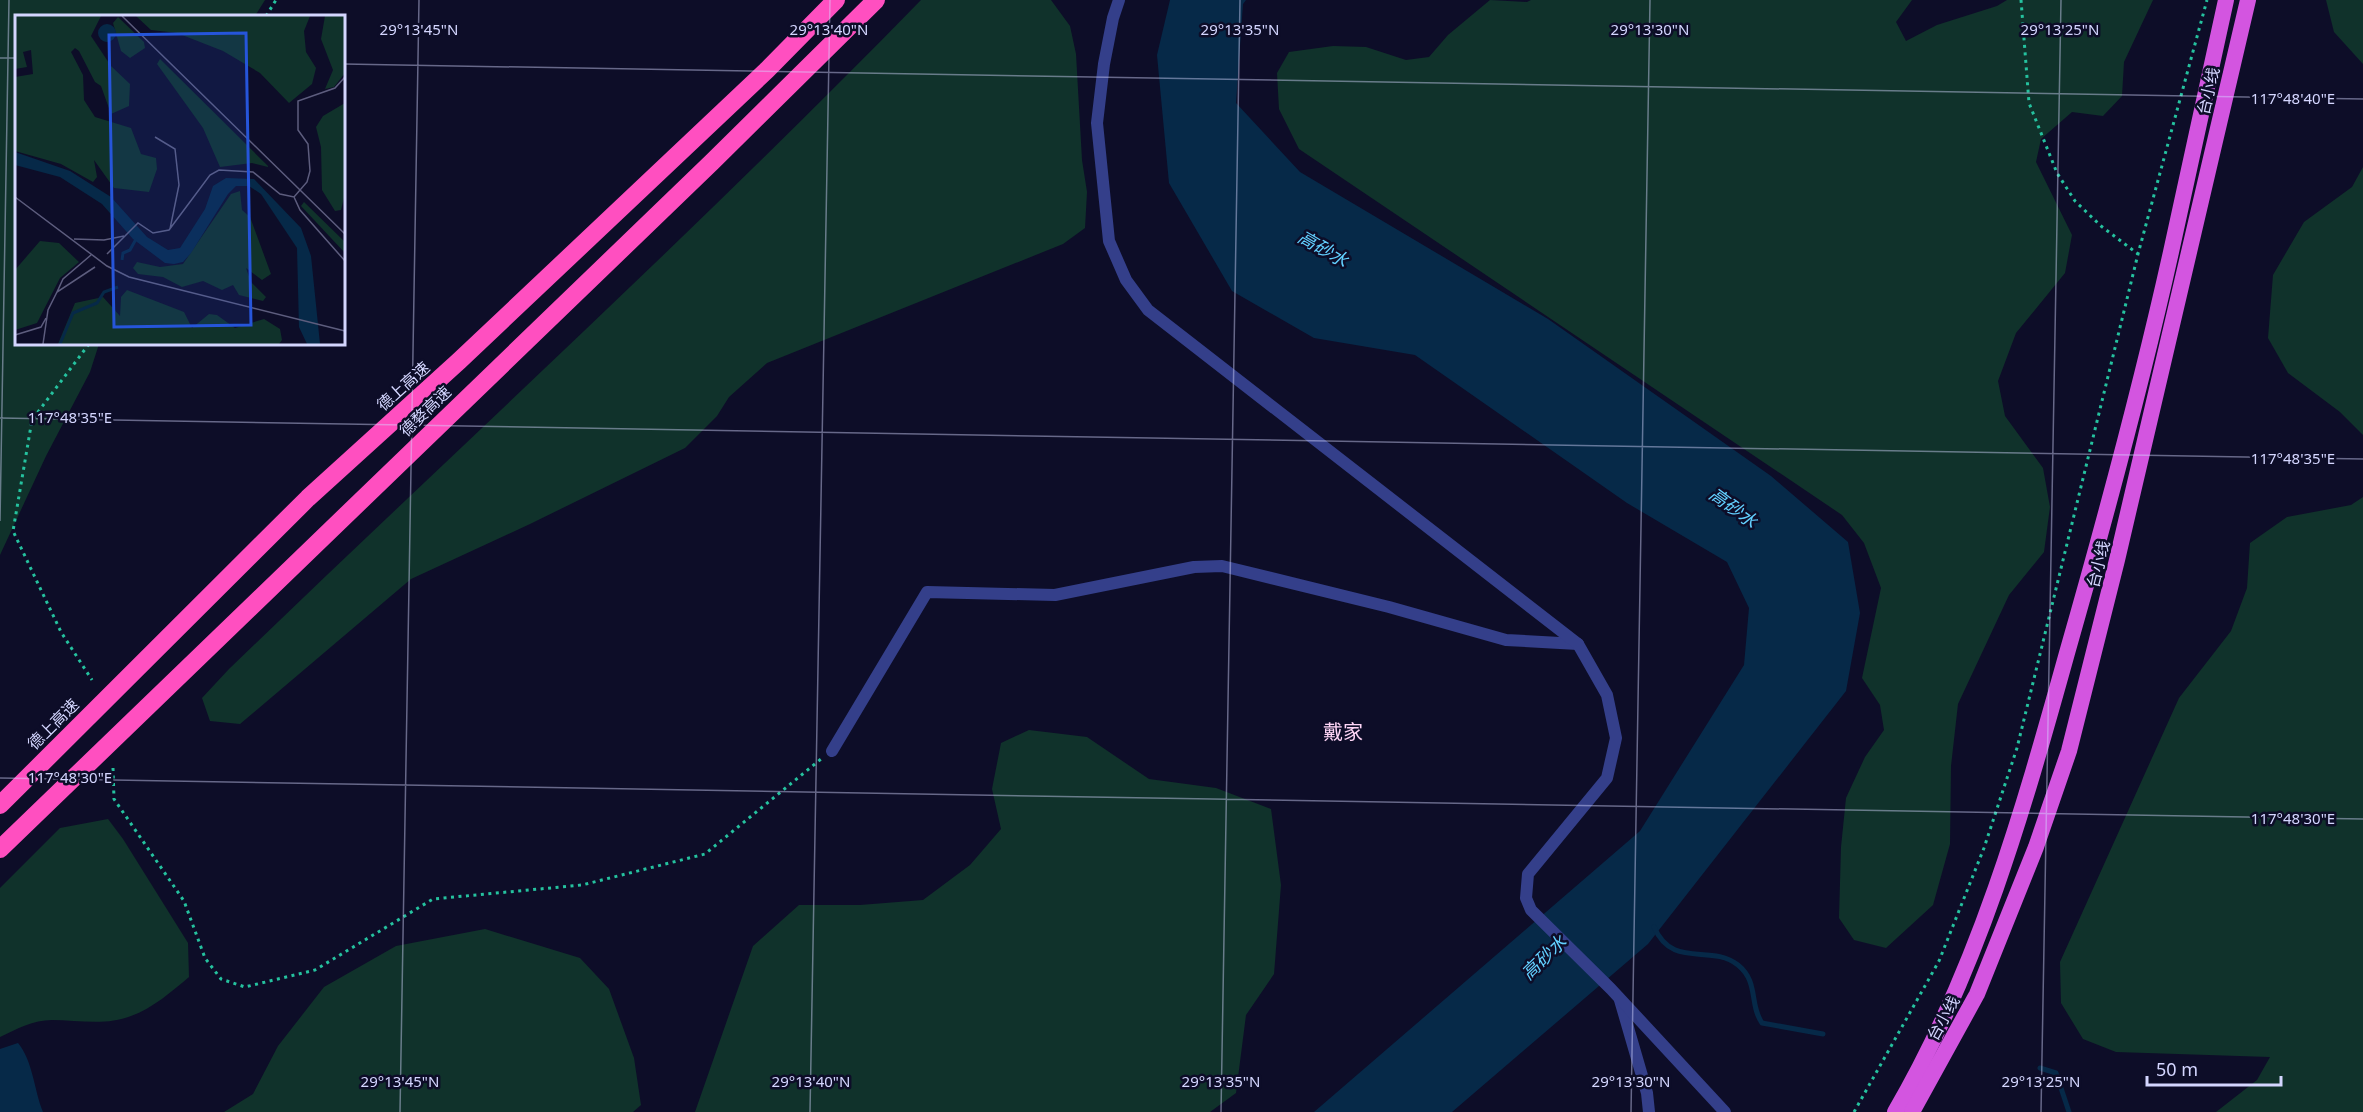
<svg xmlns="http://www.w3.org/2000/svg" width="2363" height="1112" font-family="'Noto Sans','Noto Sans SC',sans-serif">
<rect width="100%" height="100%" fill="#0d0d28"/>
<g fill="#10322b">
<polygon points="0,0 265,0 255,16 16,16 16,344 99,344 90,372 46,456 0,555"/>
<path d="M921,0H1051L1070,26L1076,54L1082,160L1087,192L1085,228L1063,244L767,363L729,397L717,416L685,448L530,524L411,579L240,724L210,721L202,698L229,669C460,446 697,230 921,0Z"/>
<polygon points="1490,0 1527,2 1531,0 1912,0 1896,22 1906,41 1937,25 1997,6 2007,0 2153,0 2124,62 2122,96 2103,116 2072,112 2041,139 2036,162 2072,235 2065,273 2016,333 1998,381 2005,416 2043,468 2050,507 2044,552 2009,595 1958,704 1951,766 1950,844 1933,905 1886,948 1854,940 1839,918 1841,847 1846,798 1865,757 1884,730 1880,705 1862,678 1881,588 1864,543 1842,515 1299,149 1279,109 1277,73 1289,52 1333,46 1366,47 1406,60 1429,57 1448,35"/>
<polygon points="2326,0 2363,0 2363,64 2334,32"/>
<polygon points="2363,167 2363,435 2340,412 2288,373 2268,338 2273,275 2304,222 2352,187"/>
<polygon points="2363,497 2363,1112 2216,1112 2257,1080 2270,1057 2116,1052 2083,1039 2061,1003 2060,962 2179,698 2231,631 2247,588 2250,543 2287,517 2351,505"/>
<polygon points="1029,730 1087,737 1149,779 1216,788 1271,809 1281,885 1274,974 1246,1015 1236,1093 1210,1112 695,1112 753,946 799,905 860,905 923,900 970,865 1001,829 992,789 1001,743"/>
<path d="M108,819L123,839L188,943L189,977C171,992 153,1008 131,1016C106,1026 78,1020 52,1020C33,1020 17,1029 0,1037V888L60,828Z"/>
<polygon points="485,929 580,958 609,989 634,1058 641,1105 633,1112 224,1112 253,1094 278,1046 324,987 396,946"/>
</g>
<g fill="#062948">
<polygon points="1170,0 1246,0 1243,4 1236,103 1300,172 1548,319 1771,476 1848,542 1860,613 1846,691 1648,944 1452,1112 1314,1112 1640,831 1744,665 1749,608 1727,562 1627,503 1415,355 1314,338 1232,291 1169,183 1157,55"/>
<path d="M18,1043C33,1061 34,1090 43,1112H0V1049Z"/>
</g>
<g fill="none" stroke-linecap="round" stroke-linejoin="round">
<g stroke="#062948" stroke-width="5">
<path d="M1654,927C1673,970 1710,943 1738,965C1759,982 1749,1004 1762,1023L1823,1034"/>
<polyline points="2040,1068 2056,1073 2069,1112"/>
</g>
<g stroke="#25c29f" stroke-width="3" stroke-dasharray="3 4.5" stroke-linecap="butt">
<polyline points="2021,0 2029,103 2057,173 2075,201 2101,226 2138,254"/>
<polyline points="266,16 276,0"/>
<polyline points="89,344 32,420 13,531 61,632 92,680"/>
<polyline points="113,768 114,799 184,901 205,958 221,979 245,987 315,970 433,899 582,885 705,854 821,759"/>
<polyline points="1854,1112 1939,961 1984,848 2017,748 2138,254 2207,0"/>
</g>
<g stroke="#343f8a" stroke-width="12">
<polyline points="832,751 927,592 1055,595 1194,567 1222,566 1389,607 1506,640 1578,644"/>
<polyline points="1620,1000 1647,1093 1649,1112"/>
</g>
<polyline stroke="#343f8a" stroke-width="12" points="1119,0 1113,18 1104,64 1097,123 1109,241 1126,280 1148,310 1578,644 1607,695 1616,738 1607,778 1528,874 1526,898 1531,910 1611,989 1725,1112"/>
<g stroke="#d355e0" stroke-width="16">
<path d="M1895,1112C1978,970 2023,811 2067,653C2105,520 2141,387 2171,252C2190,168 2208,84 2226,0"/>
<polyline points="1912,1112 1977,994 2036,847 2069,751 2117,560 2248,0"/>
</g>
<g stroke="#ff4fc0" stroke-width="18">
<polyline points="0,805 308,498 459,361 767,70 836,0"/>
<polyline points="0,849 712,162 876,0"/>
</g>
</g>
<path fill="none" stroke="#d4d6ff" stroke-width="1.5" stroke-opacity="0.45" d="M0,58H16M344,64L2363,99M0,418L2363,459M0,521L9,0M0,778L2363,819M400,1112L419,0M810,1112L830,0M1221,1112L1240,0M1631,1112L1650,0M2041,1112L2061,0"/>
<g text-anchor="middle" stroke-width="5" stroke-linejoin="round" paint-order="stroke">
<g font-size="16" fill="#d4d6ff" stroke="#0d0d28">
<text transform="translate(2208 91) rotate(-77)" y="6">台小线</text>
<text transform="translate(403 386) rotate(-42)" y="6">德上高速</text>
<text transform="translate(425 411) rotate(-44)" y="6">德婺高速</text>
<text transform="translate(2098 564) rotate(-76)" y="6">台小线</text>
<text transform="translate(53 724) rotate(-45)" y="6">德上高速</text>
<text transform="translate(1943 1018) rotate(-61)" y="6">台小线</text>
</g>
<g font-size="18" font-style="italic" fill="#62d0ff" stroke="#0d0d28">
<text transform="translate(1323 249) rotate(30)" y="6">高砂水</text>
<text transform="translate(1733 508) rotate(36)" y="6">高砂水</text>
<text transform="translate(1544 958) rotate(-44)" y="6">高砂水</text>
</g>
<g font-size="20" fill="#ffd6f7" stroke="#0d0d28">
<text x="1343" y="739">戴家</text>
</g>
</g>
<g transform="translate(15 15)">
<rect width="330" height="330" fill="#0d0d28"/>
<path d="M0,1H86L76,21L96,51L115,69L114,91L96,99L86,71L80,67L64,36L60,33L56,37L68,60L69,85L80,102L116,113L126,139L141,143L142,154L134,177L99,173L79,145L82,162L78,167L46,149L0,136V62L18,59L16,35L8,37L12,52L0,54ZM121,1H295L289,16L291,37L301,53L297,69L274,88L245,58L208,36L162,18L136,15ZM310,1H330V58L319,72L310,74L318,55L306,24ZM103,2L129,27L130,33L115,43L106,36L98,8ZM145,44L253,151V152L237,148L205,152L188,113L142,49ZM330,88V179L326,195L320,196L307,175L306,132L301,112L308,101ZM225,176L227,195L235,202L256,259L247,265L231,253L236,267L251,282L248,286L224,280L218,270L207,275L188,266L167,272L148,262L123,259L118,253L122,247L145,252L168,249L216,179ZM289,187L330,227V238L286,191ZM25,226L44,228L64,247L45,263L22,308L0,315V255ZM112,275L169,297L177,313L194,299L202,300L220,313L249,304L265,314L267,325L264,329H43L60,288L88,282L105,301L106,282Z" fill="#10322b"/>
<path d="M83 18a9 9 0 1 1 18 0a9 9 0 1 1-18 0ZM0,137L55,156L96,182L132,222L153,235L165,233L190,194L198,171L211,163L239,164L286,213L296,241L305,329H292L284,312L282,233L246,179L234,171H221L213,179L176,238L168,247L159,249L150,248L118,224L87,189L45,162L0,150Z" fill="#062948"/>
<path fill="none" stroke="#062948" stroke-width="3" d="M107,245L108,238L115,235L121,224M45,329L58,298L82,288L89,277L103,272"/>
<path fill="none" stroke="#5d5d7e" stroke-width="1.5" d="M107,1L330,219M140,122L160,134L164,170L155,214M0,182L92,251L114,262L330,316M279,182L285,195L330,246M59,224L89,225L109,221M92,239L123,208L138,218L154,215L195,160L204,155L238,157L265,179L279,182L292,167L295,156L293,129L283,115V86L320,73L330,62M42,277L48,264L76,240M0,320L26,312L31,303M28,329L33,295L42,277L80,252"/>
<path fill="#2655da" fill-opacity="0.15" stroke="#2655da" stroke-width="3" d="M231,18L236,310L99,312L94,20Z"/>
<rect width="330" height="330" fill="none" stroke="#d4d6ff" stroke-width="3"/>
</g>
<g font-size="15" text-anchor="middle" fill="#d4d6ff" stroke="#0d0d28" stroke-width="5" stroke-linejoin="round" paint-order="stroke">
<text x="419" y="35">29°13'45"N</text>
<text x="829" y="35">29°13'40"N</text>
<text x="1240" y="35">29°13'35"N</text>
<text x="1650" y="35">29°13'30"N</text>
<text x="2060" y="35">29°13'25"N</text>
<text x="2293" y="104">117°48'40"E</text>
<text x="70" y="423">117°48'35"E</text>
<text x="2293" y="464">117°48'35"E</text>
<text x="70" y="783">117°48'30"E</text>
<text x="2293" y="824">117°48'30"E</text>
<text x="400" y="1087">29°13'45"N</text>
<text x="811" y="1087">29°13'40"N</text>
<text x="1221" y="1087">29°13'35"N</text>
<text x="1631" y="1087">29°13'30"N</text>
<text x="2041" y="1087">29°13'25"N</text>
</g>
<path d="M2147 1076v9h134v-9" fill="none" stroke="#d4d6ff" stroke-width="3"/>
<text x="2156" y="1076" font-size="18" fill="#d4d6ff" stroke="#0d0d28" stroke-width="4.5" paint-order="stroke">50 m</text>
</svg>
